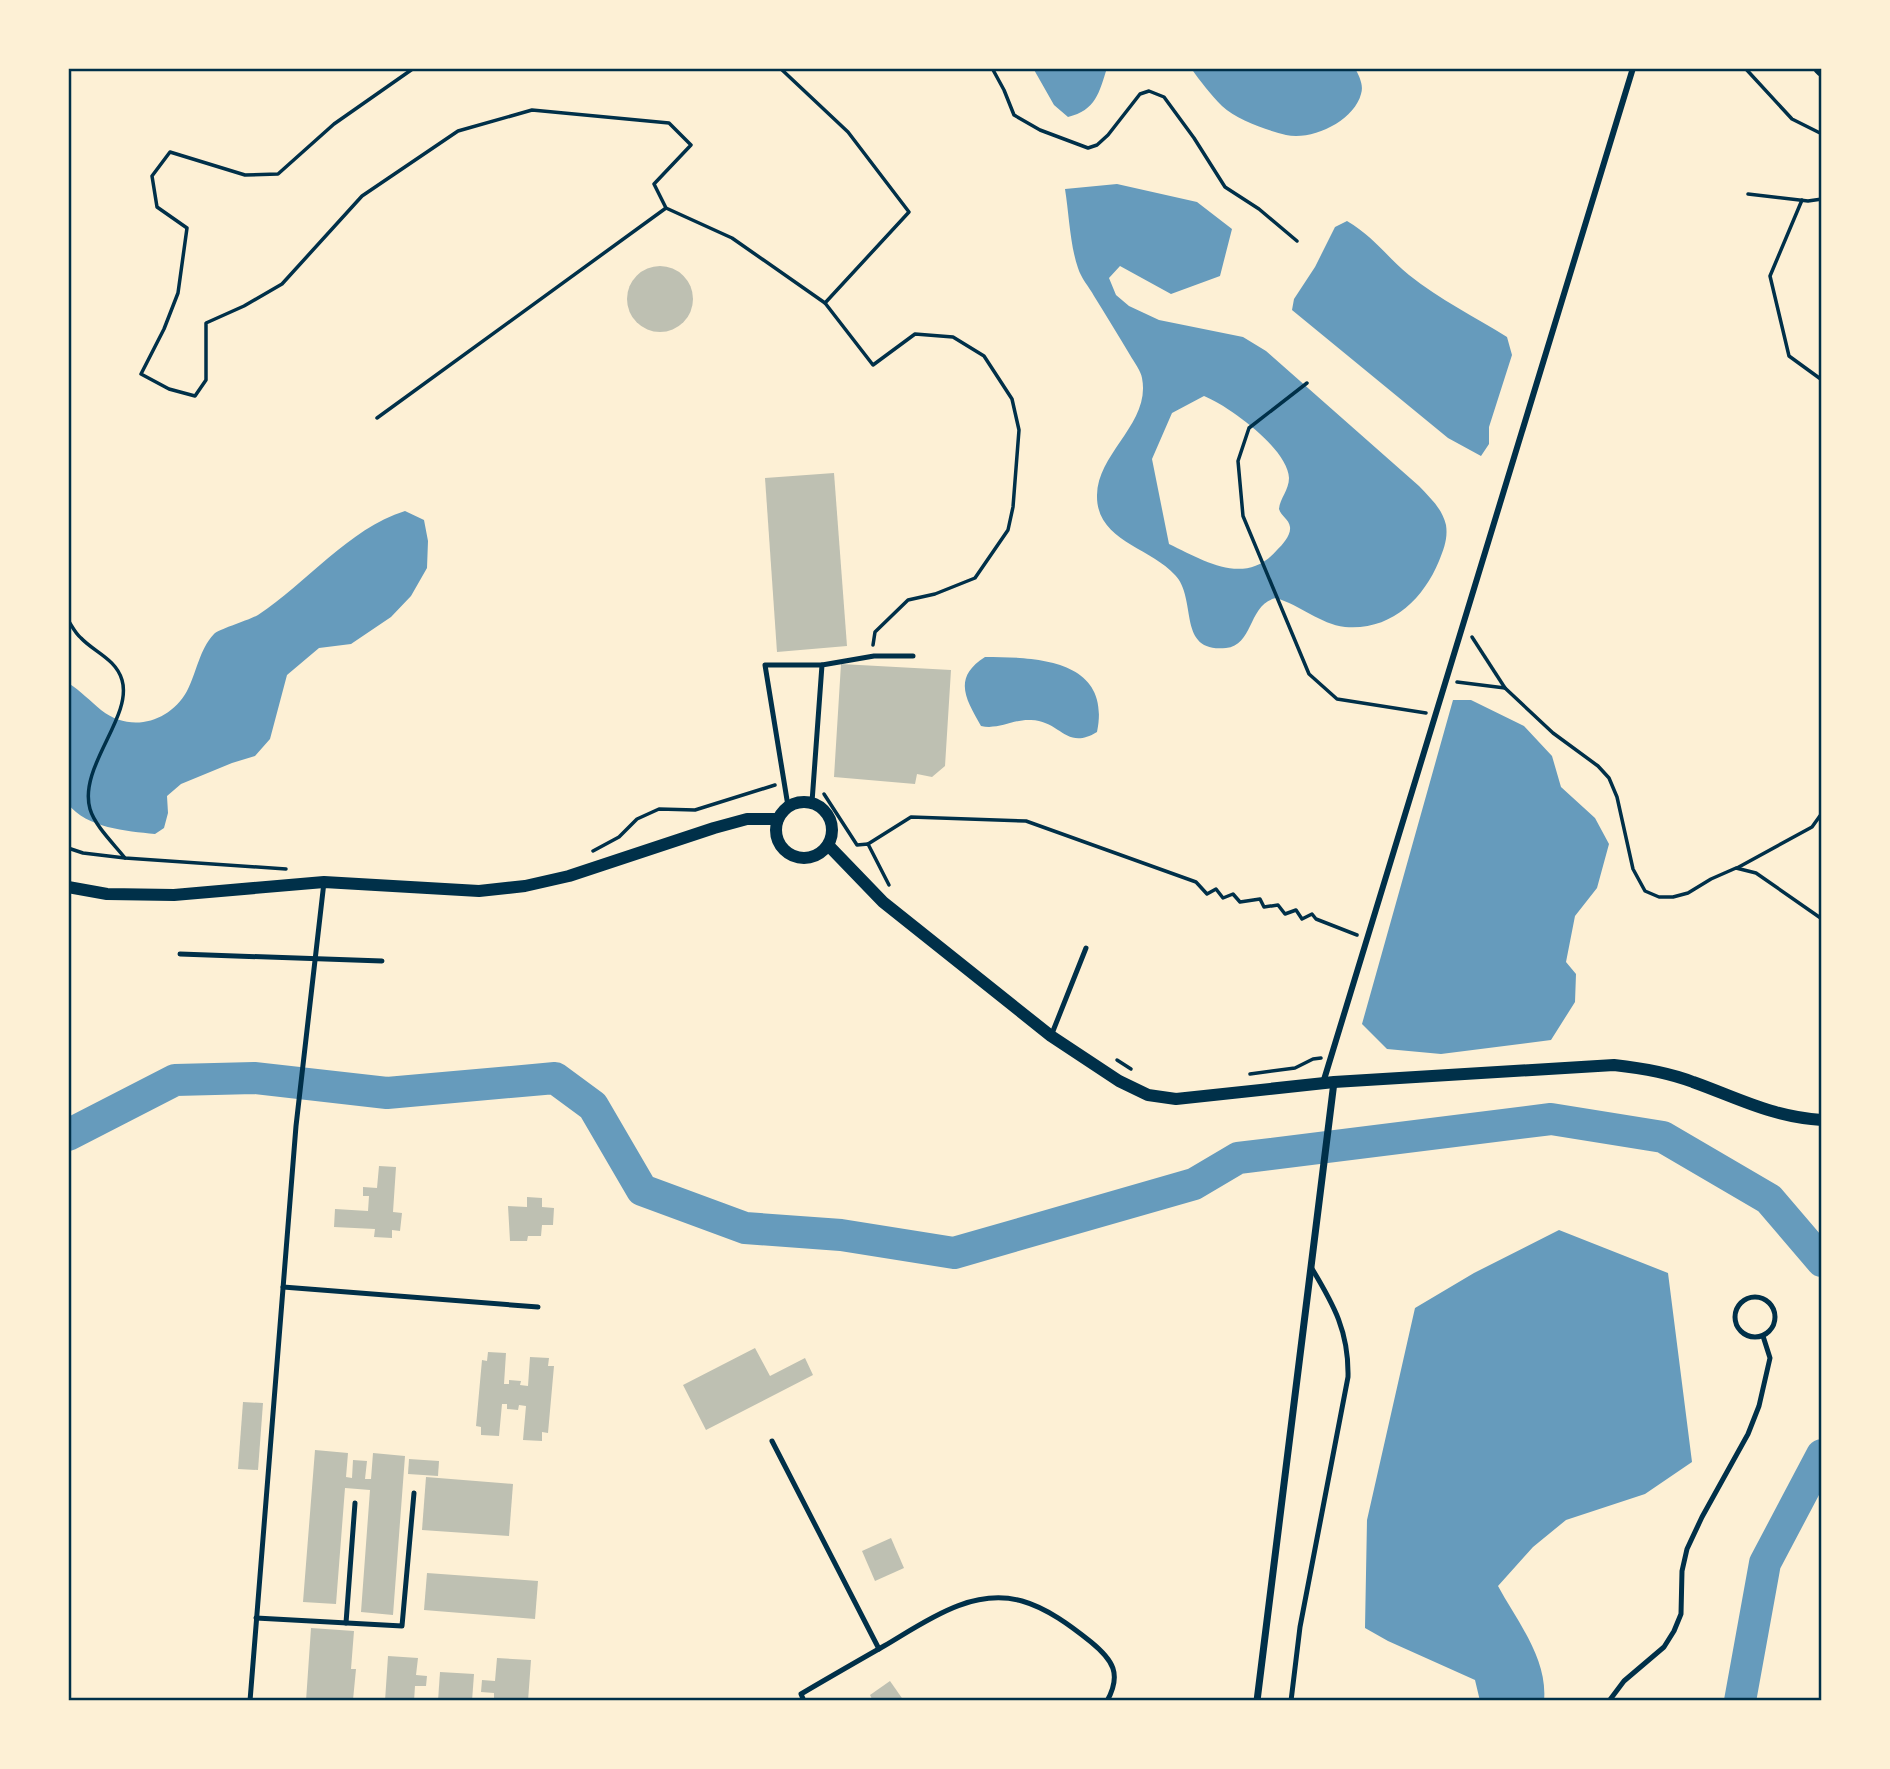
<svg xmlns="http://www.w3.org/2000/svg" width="1890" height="1769" font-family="Barlow,sans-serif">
<rect width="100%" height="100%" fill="#fdf0d5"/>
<g fill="#669bbc" fill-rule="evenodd">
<path d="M1033,68H1107C1099,93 1096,110 1068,117L1054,105Z"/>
<path d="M1191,68H1355C1359,76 1364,85 1361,94C1354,121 1312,141 1286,135C1266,130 1237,120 1222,106C1211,95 1200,81 1191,68Z"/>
<path d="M1117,184L1197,202L1232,229L1220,276L1171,294L1120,266L1109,278L1116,295L1129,306L1159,320L1243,337L1266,351L1419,486C1430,498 1442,508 1446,525C1448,538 1444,549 1439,561C1423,600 1390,631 1345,627C1320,624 1300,605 1276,598C1248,604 1254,645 1226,648C1176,653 1198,599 1175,575C1150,547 1096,541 1097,495C1098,452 1151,423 1142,378C1141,371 1134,362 1130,355C1118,335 1106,315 1094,296C1089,287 1081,278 1078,268C1070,245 1069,214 1065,189ZM1204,396C1229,406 1288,449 1289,478C1289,490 1280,498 1279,509C1281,516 1289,519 1290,527C1291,535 1283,544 1277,550C1245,587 1205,561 1169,544L1152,459L1172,413Z"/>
<path d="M1347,221C1374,237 1386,256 1409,275C1439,299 1475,317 1507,337L1512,355L1489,427V444L1481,456L1448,438L1292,310L1294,299L1315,267L1335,227Z"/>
<path d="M405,511L424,520L428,541L427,568L411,596L391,617L351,644L319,648L287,675L270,739L255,756L232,763L181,784L167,796L168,813L164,828L155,834C126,831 87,828 68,804V683C81,691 90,701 101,710C130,733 169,723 187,691C197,672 199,650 214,634C219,629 247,621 258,615C307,583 348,529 405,511Z"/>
<path d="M985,657C1036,657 1112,659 1097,732C1066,751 1061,721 1031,720C1013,719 999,730 981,726C966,699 952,678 985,657Z"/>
<polygon points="1453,700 1471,700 1524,726 1552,756 1561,787 1595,818 1609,844 1597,888 1575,916 1566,962 1576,974 1575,1002 1551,1040 1441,1054 1387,1049 1362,1024"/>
<path d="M1559,1230L1668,1273L1692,1462L1645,1494L1566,1520L1533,1547L1498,1586C1517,1621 1548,1659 1544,1701H1480L1475,1680L1388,1641L1365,1628L1367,1520L1415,1308L1474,1273Z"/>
</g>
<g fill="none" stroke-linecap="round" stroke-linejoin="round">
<g stroke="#669bbc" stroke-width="32">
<polyline points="68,1135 175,1080 254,1078 387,1093 555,1078 593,1106 642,1190 745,1228 841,1235 954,1253 1194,1184 1238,1158 1551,1119 1663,1137 1769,1199 1822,1261"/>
<polyline points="1740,1701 1765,1563 1822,1455"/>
</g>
</g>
<g fill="#bec0b2">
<circle cx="660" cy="299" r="33"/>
<polygon points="834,473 847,646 777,652 765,478"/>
<polygon points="841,664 951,670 945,766 932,777 917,774 915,784 834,777"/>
<polygon points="379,1166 396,1167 393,1212 402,1213 400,1231 392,1230 392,1238 374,1237 375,1229 334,1227 335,1209 368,1211 369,1196 363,1196 363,1187 377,1188"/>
<polygon points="527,1197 542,1198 542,1207 554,1208 553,1225 542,1225 541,1236 528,1236 527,1241 510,1241 508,1206 527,1207"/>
<polygon points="755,1348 770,1376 805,1358 813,1375 706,1430 683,1385"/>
<polygon points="488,1352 506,1353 504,1384 509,1384 509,1380 521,1381 520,1385 528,1386 530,1357 549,1358 548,1366 554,1366 548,1433 542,1432 542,1441 523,1440 526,1406 519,1405 518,1410 507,1409 507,1404 502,1404 499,1436 481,1435 481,1427 476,1426 482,1360 487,1361"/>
<polygon points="243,1402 263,1403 258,1470 238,1469"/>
<polygon points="315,1450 348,1453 346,1477 352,1478 353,1460 367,1461 365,1479 371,1479 373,1453 405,1456 393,1615 361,1612 370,1490 345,1488 336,1604 303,1602"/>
<polygon points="409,1459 439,1461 438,1476 408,1474"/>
<polygon points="426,1477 513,1484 509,1536 422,1530"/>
<polygon points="891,1538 904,1568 875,1581 862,1551"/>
<polygon points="427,1573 538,1581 535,1619 424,1610"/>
<polygon points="311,1628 354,1631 351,1669 356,1669 353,1700 306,1701"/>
<polygon points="388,1656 418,1658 416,1675 427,1676 426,1686 415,1686 414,1701 385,1701"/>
<polygon points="497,1658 531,1660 528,1701 494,1701 494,1693 481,1692 482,1680 495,1681"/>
<polygon points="440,1672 474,1674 472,1701 438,1701"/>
<polygon points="890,1681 904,1701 873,1701 870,1695"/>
</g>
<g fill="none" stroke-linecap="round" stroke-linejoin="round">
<g stroke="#003049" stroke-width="3.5">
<polyline points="414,68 334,124 278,174 245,175 170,152 152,176 157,207 187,228 178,293 164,329 141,374 169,389 195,396 206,380 206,323 244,306 282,284 362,196 458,131 532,110 669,123 691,145 654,184 666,208 732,238 825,303 873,365 915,334 953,337 984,356 1012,399 1019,430 1013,507 1008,530 975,578 935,594 908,600 875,632 873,645"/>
<polyline points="780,68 848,132 909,212 825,303"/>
<polyline points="992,68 1004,90 1014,115 1040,130 1088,148 1097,145 1108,135 1140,94 1149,91 1164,97 1194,138 1225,187 1259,209 1297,241"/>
<polyline points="1745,68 1792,119 1822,134"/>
<polyline points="1748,194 1808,201 1822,199"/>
<polyline points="1802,200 1770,276 1789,356 1822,380"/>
<polyline points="1307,383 1249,428 1238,461 1243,516 1309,674 1337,699 1426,713"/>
<polyline points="377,418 666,208"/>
<path d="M68,620C72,626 75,633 81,638C94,652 116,659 122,680C133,717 78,767 90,809C95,826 114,844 125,858"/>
<polyline points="1472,637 1505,688"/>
<polyline points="1457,682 1505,688 1553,733 1598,766 1609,778 1617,797 1633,869 1645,891 1659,897 1673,897 1688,893 1711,879 1736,868 1756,873 1822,919"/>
<polyline points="824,794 857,845 868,844 889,885"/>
<polyline points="868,844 911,817 1026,821 1196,882 1207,894 1216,889 1223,898 1233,894 1240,902 1260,899 1264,907 1278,905 1285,914 1296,910 1302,919 1312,914 1316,919 1357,935"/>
<polyline points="68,848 83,853 125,858 286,869"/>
<polyline points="593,851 619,837 637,819 659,809 695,810 775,785"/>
<polyline points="1737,868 1812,827 1822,813"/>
<polyline points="1117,1060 1131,1069"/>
<polyline points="1250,1074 1295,1068 1313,1059 1321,1058"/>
</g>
<g stroke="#003049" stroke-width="5">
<polyline points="812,802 822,665 874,656 913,656"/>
<polyline points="788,806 765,665 822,665"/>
<polyline points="180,954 382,961"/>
<polyline points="1051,1036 1086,948"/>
<polyline points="283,1287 538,1307"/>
<circle cx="1755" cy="1317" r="20"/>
<polyline points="772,1441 879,1649"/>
<polyline points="256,1618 402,1626 414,1493"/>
<polyline points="346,1623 355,1503"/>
<polyline points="250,1701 296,1126 324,882"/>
<path d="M804,1701L801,1694C828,1678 856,1662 884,1646C925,1622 971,1587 1022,1601C1047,1608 1071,1626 1091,1642C1113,1660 1122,1674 1107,1701"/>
<path d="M1291,1701L1300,1627L1348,1377C1349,1332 1334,1305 1311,1267"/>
<polyline points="1609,1701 1624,1681 1664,1647 1674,1631 1681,1614 1682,1571 1687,1549 1702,1517 1748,1434 1759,1406 1770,1358 1763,1336"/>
</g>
<polyline stroke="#003049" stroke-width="6" points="1323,1083 1633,68"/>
<polyline stroke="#003049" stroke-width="7" points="1257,1701 1334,1082"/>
<g stroke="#003049" stroke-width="12">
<polyline points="1819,68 1822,71"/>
<circle cx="804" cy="830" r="28"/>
<path d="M828,845L883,902L1051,1036L1119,1081L1148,1095L1176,1099L1334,1082L1614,1065C1641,1068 1667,1072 1693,1082C1738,1098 1772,1117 1822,1120"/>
<polyline points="68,887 107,894 174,895 324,882 479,891 525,886 569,876 714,828 747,819 778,819"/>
</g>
</g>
<rect width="1890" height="1769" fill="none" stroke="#fdf0d5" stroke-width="140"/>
<rect x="70" y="70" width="1750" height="1629" fill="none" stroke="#003049" stroke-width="2.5"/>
</svg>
